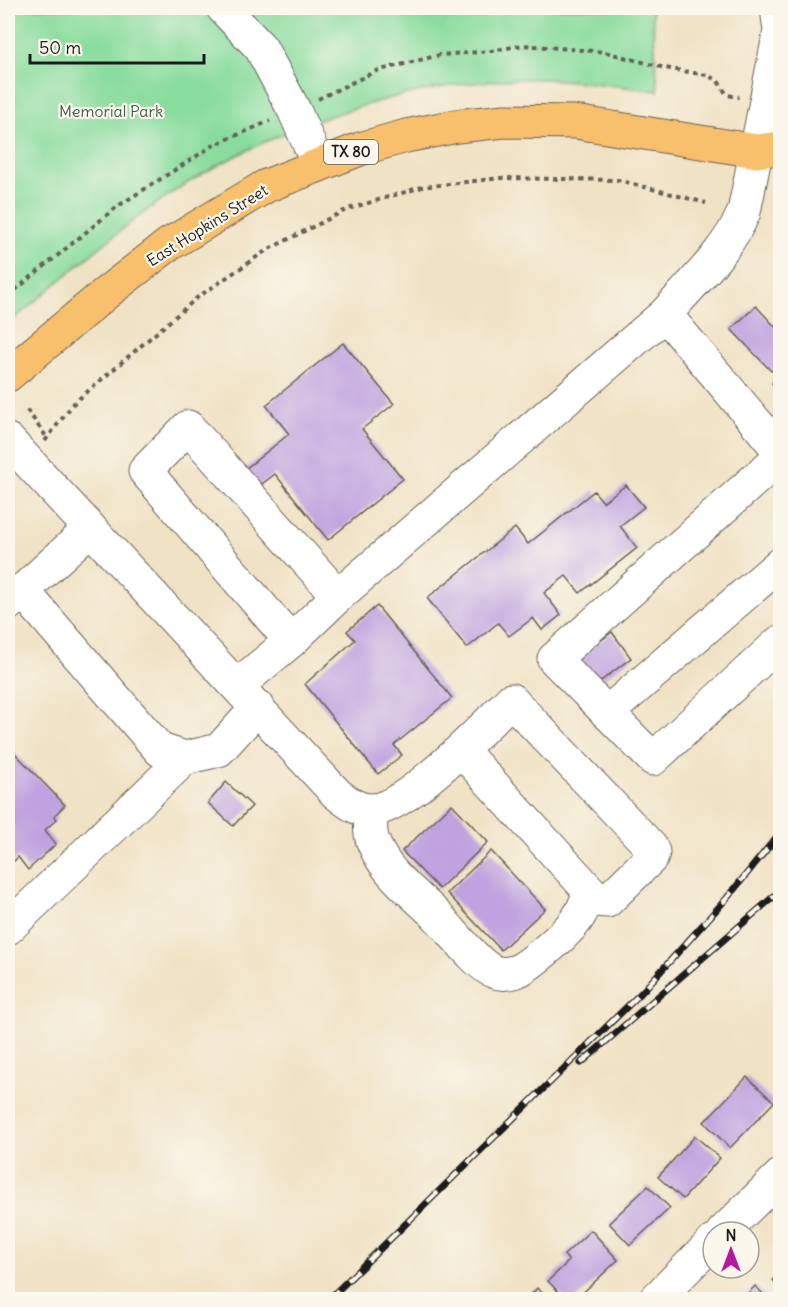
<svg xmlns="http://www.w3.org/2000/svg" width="788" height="1307" font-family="Delius,sans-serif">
<rect width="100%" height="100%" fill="#fbf7ec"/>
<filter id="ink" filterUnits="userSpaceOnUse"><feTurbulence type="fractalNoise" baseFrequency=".0167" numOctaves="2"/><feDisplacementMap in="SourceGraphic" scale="12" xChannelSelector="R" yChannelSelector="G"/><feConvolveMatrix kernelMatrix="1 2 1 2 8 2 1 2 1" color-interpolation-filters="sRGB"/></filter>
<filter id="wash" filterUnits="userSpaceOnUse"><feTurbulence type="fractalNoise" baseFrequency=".008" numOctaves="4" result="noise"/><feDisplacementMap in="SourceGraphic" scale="24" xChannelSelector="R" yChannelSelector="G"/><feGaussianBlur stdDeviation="1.35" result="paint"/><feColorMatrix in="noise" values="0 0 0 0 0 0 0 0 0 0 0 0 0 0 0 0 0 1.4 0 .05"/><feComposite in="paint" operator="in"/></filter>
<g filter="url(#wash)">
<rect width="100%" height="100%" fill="#f0e2c5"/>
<path fill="#88dc9d" stroke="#527c5c" stroke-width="1.5" d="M8,8H652L658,91C607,85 555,76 504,80C383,88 247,137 149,209C100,245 54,286 8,324Z"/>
<g id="blocks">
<g fill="#bfa2df">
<polygon points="756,306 780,332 780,363 771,371 731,329"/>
<polygon points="343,343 394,404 362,429 403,479 328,540 275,474 254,490 240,473 289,434 266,405"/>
<polygon points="780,376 780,393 772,383"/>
<polygon points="626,485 644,507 620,526 637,548 580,593 566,576 544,593 561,615 542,630 533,618 509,636 498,623 467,648 427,598 515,528 528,544 594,491 603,502"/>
<polygon points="377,606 452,698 394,745 402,755 378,774 305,684 355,640 347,631"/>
<polygon points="612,632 631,658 589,690 569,665"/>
<polygon points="8,746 65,805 54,816 57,819 45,830 56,844 28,870 18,857 8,867"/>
<polygon points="226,782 252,806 233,826 208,803"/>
<polygon points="452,804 488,842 439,889 402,851"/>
<polygon points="491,851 545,909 501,950 447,893"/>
<polygon points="747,1077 774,1102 730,1148 704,1122"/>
<polygon points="695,1136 720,1158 683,1199 658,1177"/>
<polygon points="648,1186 670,1208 630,1245 609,1223"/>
<polygon points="591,1230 618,1260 575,1300 566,1300 548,1281 569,1261 564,1255"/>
<polygon points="780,1273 780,1289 773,1280"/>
<polygon points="755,1286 769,1300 742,1300"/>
<polygon points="537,1288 550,1300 526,1300"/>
</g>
</g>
</g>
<g filter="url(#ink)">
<use href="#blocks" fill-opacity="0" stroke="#666157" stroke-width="1.5"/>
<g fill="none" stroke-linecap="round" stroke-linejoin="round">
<defs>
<g id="minor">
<polyline points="223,8 261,48 294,110 318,164"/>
<polyline points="665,314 780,451"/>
<path d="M8,440L336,793C347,802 358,811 373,810C408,807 485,726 511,700L650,846L653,852L652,857L607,901L598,900L461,750"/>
<polyline points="780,457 554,659 653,759 780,642"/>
<polyline points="22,590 160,750 185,758"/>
<polyline points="8,604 90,529"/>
<polyline points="291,641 145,471 188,427 338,596"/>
<path d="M237,686L291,641L338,596L665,314C692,284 728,250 744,212L780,31L777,8"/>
<polyline points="607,713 780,564"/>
<path d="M372,810C370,823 369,835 375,846C388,876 417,895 439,918C452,931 479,967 495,972C502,975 514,973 521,969C536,960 570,931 579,916C584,909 587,899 590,891"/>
<polyline points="8,928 185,758 219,750 258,707"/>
<polyline points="723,1232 780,1176"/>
<polyline points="655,1300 713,1242"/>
</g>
<polyline id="major" points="8,375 106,293 168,245 266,186 360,149 406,136 457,126 505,121 575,122 757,151 780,148"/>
</defs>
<use href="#minor" stroke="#666157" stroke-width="35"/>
<use href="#major" stroke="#666157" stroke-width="35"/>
<g stroke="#666157" stroke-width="4" stroke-dasharray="4.5 4.5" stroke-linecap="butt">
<polyline points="318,99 376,71 440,55 491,51 523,45 605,52 665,68 707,75 718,81 727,95 739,97"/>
<polyline points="776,218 780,219"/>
<polyline points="8,296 118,206 214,145 270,121"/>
<polyline points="27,410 48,439"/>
<polyline points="45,441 73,404 198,297 267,250 348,209 422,187 502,178 618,180 706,203"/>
</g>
<use href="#minor" stroke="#fff" stroke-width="33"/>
<use href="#major" stroke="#f8bf6c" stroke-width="33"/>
<defs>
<g id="rail">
<polyline points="581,1063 780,891"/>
<polyline points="328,1300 641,993 727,898 780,833"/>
</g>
</defs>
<use href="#rail" stroke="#1c1c1c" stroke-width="7"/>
<use href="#rail" stroke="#fbf7ec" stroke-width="4.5" stroke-dasharray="14" stroke-linecap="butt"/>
</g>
</g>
<g text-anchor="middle" stroke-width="4.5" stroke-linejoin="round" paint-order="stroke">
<rect fill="#fbf7ec" stroke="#5f5e5a" stroke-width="1.5" x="324" y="140" width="54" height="24" rx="4.5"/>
<g font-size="15" font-weight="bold" fill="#1c1c1c">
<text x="351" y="157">TX 80</text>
</g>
<g font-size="16" fill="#425f49" stroke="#fbf7ec">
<text x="111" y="117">Memorial Park</text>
</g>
<g font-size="16" fill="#1c1c1c" stroke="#fbf7ec">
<text transform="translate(207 225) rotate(-32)" y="6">East Hopkins Street</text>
</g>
</g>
<rect width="788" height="1307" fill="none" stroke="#fbf7ec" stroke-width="30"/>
<g transform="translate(731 1250)"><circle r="28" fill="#fbf7ec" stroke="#a29f99" stroke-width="1.5"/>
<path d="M0-4.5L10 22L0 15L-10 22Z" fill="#b5179e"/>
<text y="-9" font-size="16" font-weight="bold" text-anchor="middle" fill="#1c1c1c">N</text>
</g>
<path d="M30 54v9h174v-9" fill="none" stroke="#1c1c1c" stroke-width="3"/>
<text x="39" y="54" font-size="18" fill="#1c1c1c" stroke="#fbf7ec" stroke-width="4.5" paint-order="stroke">50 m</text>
</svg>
